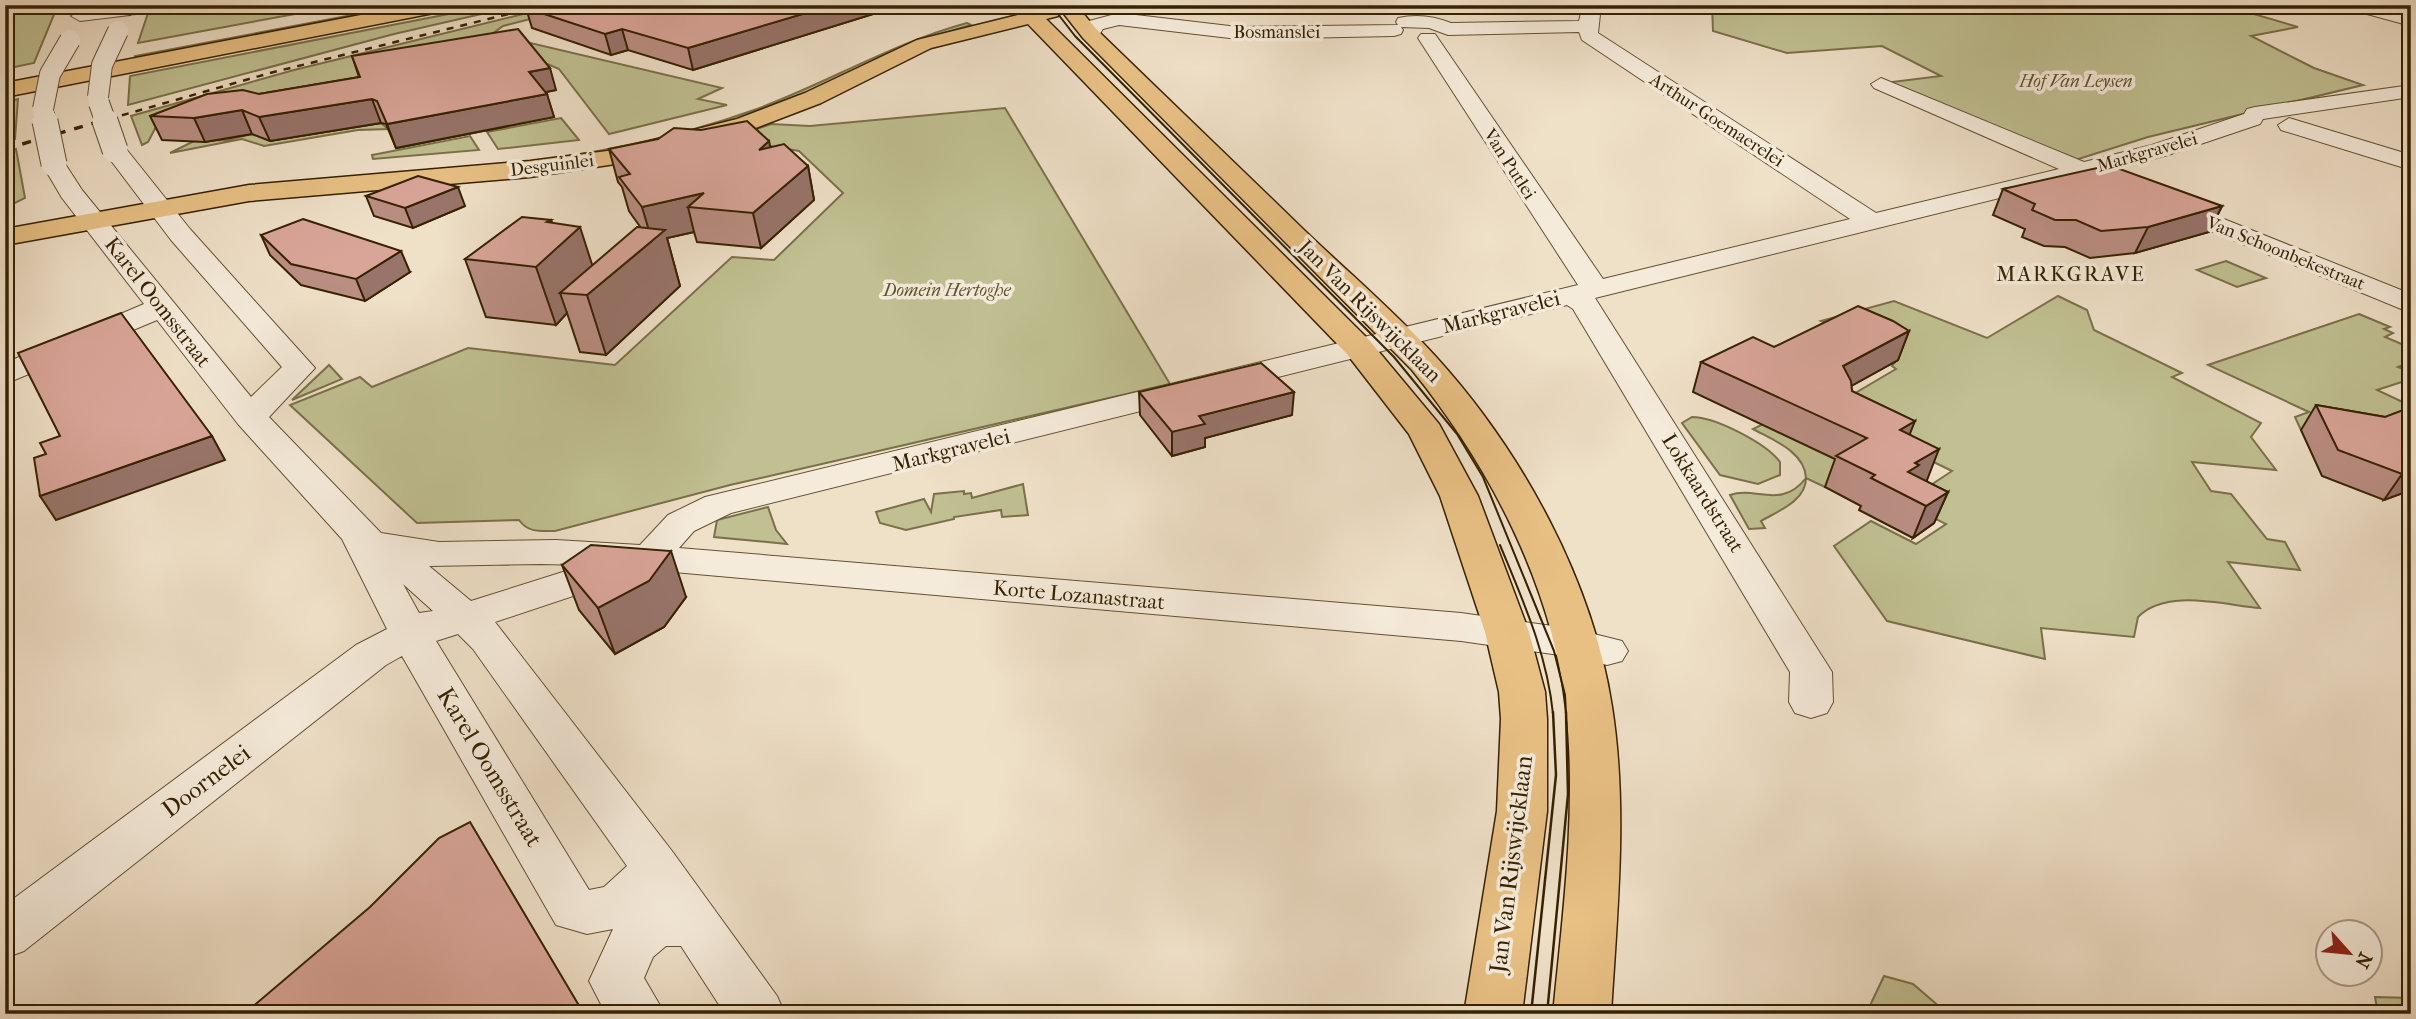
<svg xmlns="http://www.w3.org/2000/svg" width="2416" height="1019" font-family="'IM FELL French Canon',serif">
<rect width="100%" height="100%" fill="#efe0c8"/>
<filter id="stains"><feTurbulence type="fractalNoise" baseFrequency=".00286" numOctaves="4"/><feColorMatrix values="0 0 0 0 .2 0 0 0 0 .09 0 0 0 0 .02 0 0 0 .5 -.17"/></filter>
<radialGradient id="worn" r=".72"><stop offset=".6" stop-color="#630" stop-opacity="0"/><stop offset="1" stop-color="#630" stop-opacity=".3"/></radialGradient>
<g fill="#c0c092" stroke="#7b7049" stroke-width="2">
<polygon points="5,5 58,5 34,63 5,69"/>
<polygon points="190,5 344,5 138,43 148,13"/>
<polygon points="405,5 425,5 134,60 135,56"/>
<polygon points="495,5 521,5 394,34 128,105 130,76"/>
<polygon points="560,5 584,5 503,26 492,34 722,88 698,99 727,105 609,134 559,69 543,62 157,125 148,142 142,145 131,116 294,70"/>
<polygon points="1712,5 2223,5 2298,27 2251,36 2314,68 2363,85 2148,137 2069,162 1884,83 1941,76 1882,46 1787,53 1713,31"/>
<path d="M967,23L971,25L905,45L790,101L737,122L591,156L498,166C585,155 671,140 754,110C828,83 890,44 967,23Z"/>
<polygon points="18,99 15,139 5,142 5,102"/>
<path d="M1005,108L1170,384L730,485L555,531C541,531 528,533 519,520L417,523L290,405L360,377L372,387L468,348L615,365L732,257L774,260L843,193L799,151L729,139L771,124L810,126Z"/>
<polygon points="561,118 579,140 498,149 487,132"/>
<polygon points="381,123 388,129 358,130 264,146 242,139 170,153 194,141 227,140 252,134 270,141"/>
<polygon points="470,136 479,150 373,159 372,155"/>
<polygon points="16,149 25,198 5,208 5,152"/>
<polygon points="2226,261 2266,278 2237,287 2197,270"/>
<path d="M2058,296L2087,310L2094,330L2182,373L2172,377L2261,423L2251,437L2276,470L2192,462L2211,491L2231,494L2267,539L2285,542L2300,570L2228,562L2260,608C2224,605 2166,588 2138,617L2134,637L2041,628L2045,659L1887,621L1834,546L1871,521L1916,544L1946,524L1904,503L1952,471L1864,428L1852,395L1896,369L1892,366L1896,361L1886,350L1821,321L1894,301L1987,338Z"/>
<polygon points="2359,314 2390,327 2384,329 2393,333 2385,337 2411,348 2411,362 2398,367 2411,372 2411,379 2377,390 2411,406 2411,426 2368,442 2301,430 2295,417 2309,412 2208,365"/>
<polygon points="329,365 342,379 292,400"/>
<path d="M1692,417C1715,417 1766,443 1780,462V475L1758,484L1720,475L1682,423Z"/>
<path d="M1763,424L1854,468L1825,487L1806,478C1806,501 1778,511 1761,521L1765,528L1749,529L1730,495C1756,486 1781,510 1806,478C1805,452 1773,440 1753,429Z"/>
<polygon points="1023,484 1028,515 1002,517 1001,510 954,517 954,519 906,530 880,523 876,512 924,499 931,512 934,494 964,491 964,494 971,493 972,498"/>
<polygon points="768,507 776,530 787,544 714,537 717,520"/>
<polygon points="1884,976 1913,984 1948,1014 1866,1014"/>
<polygon points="2375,997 2411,998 2411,1014 2378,1014"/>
</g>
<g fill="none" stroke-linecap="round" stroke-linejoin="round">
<defs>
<g id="minor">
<path d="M1583,5H1601L1598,33L1876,213L2059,169L1874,88L1871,84L1881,78L2084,162L2152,145L2244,114L2247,109L2255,107L2411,85V97L2263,119L2260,124L2168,155L2101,173L2098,178H2080L1595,298L1832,672L1833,702L1827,713L1811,718L1795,713L1789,702L1790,672L1573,309L1567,305L731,513L694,531L679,548L1461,613L1574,629L1622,641L1628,651L1622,661L1607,665L1574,657L1461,641L651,570L495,622L672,851L777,996L785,1014H725L681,946H666L653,957L644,978L665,1014H606L589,981L613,929L587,934L556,925L402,656L386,665L24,951L5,958V905L356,645L387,629L342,539L238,424L157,320L5,384V363L144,304L62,198L42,164L46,159H62L82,190L251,397L282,367L171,240L103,150L107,145H123L190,229L315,368L269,417L381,533L439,542L556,540L640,545L668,515L705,497L1578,285L1418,38L1421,34H1435L1603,279L1850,219L1582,40L1579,32L1448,35L1429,28L1401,27L1403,30L1401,34L1394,36L1238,39L1119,25L1103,29L1097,38L1090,40L1081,34L1089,21L1119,13L1238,27L1398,25L1396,22L1398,18C1416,14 1434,16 1451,23L1579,21ZM541,564L585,565L471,601L429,566ZM403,584L433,611L419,613ZM458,634L473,649L627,866L604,887L589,890L436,641Z"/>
<polygon points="2346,5 2376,5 2411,15 2411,26 2349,9"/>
<polygon points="124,6 133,11 130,15 80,21 71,16 80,11"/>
<polygon points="2289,118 2411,155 2411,170 2281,130 2278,125"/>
<polygon points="2169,197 2411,294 2411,313 2160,210 2156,205 2160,200"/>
</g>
<g id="major">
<polygon points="1009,5 1030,5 1036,10 1058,8 1061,12 1058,16 1046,19 1369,340 1439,424 1478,496 1529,632 1545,692 1547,719 1547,811 1522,1014 1464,1014 1497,811 1501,719 1499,692 1485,632 1440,496 1409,434 1347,354 1028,24 931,48 821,103 753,129 615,164 530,177 249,201 5,245 5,229 249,185 530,161 615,150 737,119 805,93 917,40 1018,15"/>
<path d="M1057,5H1076L1097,30C1166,97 1236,164 1305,231C1349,273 1396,313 1437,358C1522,452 1593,581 1612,707C1628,808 1617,913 1611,1014H1553C1563,913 1577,809 1566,708C1552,585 1489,465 1412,370L1083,38Z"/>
</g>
<g id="highway">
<polygon points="124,5 176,5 167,11 117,15 114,11 117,7"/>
<polygon points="413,5 453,5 444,11 5,97 5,83"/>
</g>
</defs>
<use href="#minor" stroke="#645132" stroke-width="2"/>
<use href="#major" stroke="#362100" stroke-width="3"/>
<use href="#highway" stroke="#362100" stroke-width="3"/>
<use href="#minor" fill="#f5ebdb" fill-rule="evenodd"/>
<use href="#major" fill="#e8c084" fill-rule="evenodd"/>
<use href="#highway" fill="#e8c084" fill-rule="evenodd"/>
<g stroke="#362100" stroke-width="2">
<polyline points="1051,5 1075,36 1394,357 1457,434 1483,477 1554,651 1565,695 1566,714"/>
<path d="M1500,545C1523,601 1547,653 1553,714"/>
</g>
<g stroke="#362100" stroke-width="2.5">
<polyline points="1531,1014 1556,775 1553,712"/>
<polyline points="1547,1014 1568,794 1566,712"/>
</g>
<polyline stroke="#362100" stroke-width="2.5" stroke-dasharray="7 7" stroke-linecap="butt" points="95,123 270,73 545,5"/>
<polyline stroke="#362100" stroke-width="3.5" stroke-dasharray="9 9" stroke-linecap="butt" points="5,149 101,121"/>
<defs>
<g id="minor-bridge-far1">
<polyline points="98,97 102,65 118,31"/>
<polyline points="99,103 106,123"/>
<polyline points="43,109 50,74 70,40"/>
<polyline points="44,114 46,123"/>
</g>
<g id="minor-bridge">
<polyline points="45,121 54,164"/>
<polyline points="105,121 115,150"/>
</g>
</defs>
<use href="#minor-bridge-far1" stroke="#645132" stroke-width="22" stroke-linecap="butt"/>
<use href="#minor-bridge" stroke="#645132" stroke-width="27" stroke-linecap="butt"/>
<use href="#minor-bridge-far1" stroke="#f5ebdb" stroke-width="20"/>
<use href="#minor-bridge" stroke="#f5ebdb" stroke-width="25"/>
</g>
<g fill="#bb8e84" stroke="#362100" stroke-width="2">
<polygon points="537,5 902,5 693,70 628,50 611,55 532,28 526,8"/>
<polygon points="352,56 556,90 546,92 554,117 396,148 386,124 381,123 270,141 252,134 205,142 162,140 150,116 259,94 359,77"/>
<polygon points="770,147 808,166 814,200 761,248 697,242 694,232 667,238 680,286 606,355 580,352 567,313 556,325 486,317 465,259 551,220 552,223 592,266 641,228 629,211 622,187 618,182 609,149"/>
<polygon points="2104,171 2222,206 2209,232 2135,253 2090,258 2065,247 2044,246 2022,237 2025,229 1993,215 2003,189"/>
<polygon points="366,196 465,206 413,228 374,216"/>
<polygon points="261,235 410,272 365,301 301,285 270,255"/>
<polygon points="1909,331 1898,360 1851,386 1852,391 1910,434 1927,480 1925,481 1948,492 1934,523 1913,538 1859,510 1861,506 1825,487 1835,459 1693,392 1701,362 1774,347"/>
<polygon points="1139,392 1292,415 1205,438 1205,447 1172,456 1140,415"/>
<polygon points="2316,405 2385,417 2411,490 2384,500 2322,476 2301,430"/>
<polygon points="562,565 686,597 664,627 615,654 579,610"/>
<polygon points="2411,867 2411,884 2404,875"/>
</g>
<g fill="#98746b" stroke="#362100" stroke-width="2">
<polygon points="833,5 902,5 693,70 688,48"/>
<polygon points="622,29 628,50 611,55 605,34"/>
<polygon points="550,68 556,90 536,94 529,72"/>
<polygon points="547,94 554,117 396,148 387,124"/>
<polygon points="372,99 381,123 270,141 259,117"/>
<polygon points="242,110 252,134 205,142 194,118"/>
<polygon points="769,141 776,174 759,150"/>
<polygon points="808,166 814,200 761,248 753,213"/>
<polygon points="458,187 465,206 413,228 405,208"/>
<polygon points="704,193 688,207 694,232 667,238 680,286 606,355 587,295 652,241 642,207"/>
<polygon points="2222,206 2209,232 2135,253 2148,227"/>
<polygon points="551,220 559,246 580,227 598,283 560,293 567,313 556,325 536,267 547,222"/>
<polygon points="401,251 410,272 365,301 356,279"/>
<polygon points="1909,331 1898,360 1833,396 1843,366"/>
<polygon points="1294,392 1292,415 1205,438 1205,447 1172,456 1172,432 1199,416"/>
<polygon points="1915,421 1903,451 1900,430"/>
<polygon points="212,436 225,460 56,520 40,496"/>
<polygon points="1939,449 1927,480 1909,491 1908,472 1915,463"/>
<polygon points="2411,471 2411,490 2384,500 2402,474"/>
<polygon points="1948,492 1934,523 1913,538 1926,506"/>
<polygon points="671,551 686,597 664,627 615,654 598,608"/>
</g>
<g fill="#d9a599" stroke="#362100" stroke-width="2">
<polygon points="537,5 833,5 688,48 622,29 605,34 526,8"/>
<polygon points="518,29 550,68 529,72 547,94 387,124 377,101 372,99 259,117 242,110 194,118 150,116 207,94 243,90 259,94 360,77 352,56"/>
<polygon points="747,121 769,141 759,150 784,144 808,166 753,213 688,207 704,193 642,207 619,177 630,174 609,149 658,139 674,128 701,130"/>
<polygon points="2097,168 2104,171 2117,168 2222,206 2148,227 2101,231 2076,220 2055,220 2032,210 2035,204 2003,189"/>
<polygon points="418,176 458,187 405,208 366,196"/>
<polygon points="522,217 551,220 547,222 580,227 536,267 465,259"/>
<polygon points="303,219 401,251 356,279 291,264 261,235"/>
<polygon points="637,227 665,230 587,295 560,293"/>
<polygon points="1858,306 1893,321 1909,331 1843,366 1851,381 1852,391 1915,421 1900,430 1939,449 1915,463 1919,465 1908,472 1948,492 1926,506 1871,478 1875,475 1836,456 1867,438 1701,362 1753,337 1774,347"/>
<polygon points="121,313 212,436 40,496 34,458 46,454 40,443 60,436 18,353"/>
<polygon points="1261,363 1294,392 1199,416 1205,424 1172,432 1139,392"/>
<polygon points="2316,405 2385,417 2411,407 2411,471 2402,474 2338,450"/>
<polygon points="591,545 671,551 649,581 598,608 562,565"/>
<polygon points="470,822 584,1014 244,1014 370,907 439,838"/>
</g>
<g text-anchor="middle" stroke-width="7" stroke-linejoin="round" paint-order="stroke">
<g font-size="18" fill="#362100" stroke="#f5ebdb">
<text x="1277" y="38">Bosmanslei</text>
<text transform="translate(1717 120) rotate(33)" y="6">Arthur Goemaerelei</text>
<text transform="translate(2147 152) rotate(-16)" y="6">Markgravelei</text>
<text transform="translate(1510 164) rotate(57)" y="6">Van Putlei</text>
<text transform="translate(552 165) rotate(-7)" y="6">Desguinlei</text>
<text transform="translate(2286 253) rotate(22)" y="6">Van Schoonbekestraat</text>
</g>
<g font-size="18" font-style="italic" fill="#5f512c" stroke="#f5ebdb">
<text x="2076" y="87">Hof Van Leysen</text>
<text x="947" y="296">Domein Hertoghe</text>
</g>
<g font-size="21" letter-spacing="2" fill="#362100" stroke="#f5ebdb">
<text x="2071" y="281">MARKGRAVE</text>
</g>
<g font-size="21" fill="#362100" stroke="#f5ebdb">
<text transform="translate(158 302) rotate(52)" y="7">Karel Oomsstraat</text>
<text transform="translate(1370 311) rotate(45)" y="7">Jan Van Rijswijcklaan</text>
<text transform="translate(1501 312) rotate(-14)" y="7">Markgravelei</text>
<text transform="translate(951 450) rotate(-14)" y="7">Markgravelei</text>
<text transform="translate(1703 493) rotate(58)" y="7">Lokkaardstraat</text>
<text transform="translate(1079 595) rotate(5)" y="7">Korte Lozanastraat</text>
</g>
<g font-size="24" fill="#362100" stroke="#f5ebdb">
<text transform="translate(490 767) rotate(59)" y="8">Karel Oomsstraat</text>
<text transform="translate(206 781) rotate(-37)" y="8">Doornelei</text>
<text transform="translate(1511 864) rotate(-83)" y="8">Jan Van Rijswijcklaan</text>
</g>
</g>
<rect width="2416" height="1019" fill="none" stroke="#efe0c8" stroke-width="28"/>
<rect x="7" y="7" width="2402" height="1005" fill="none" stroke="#362100" stroke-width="3.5"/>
<rect x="14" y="14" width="2388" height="991" fill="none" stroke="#362100" stroke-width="2"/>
<g transform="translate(2349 953) rotate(117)"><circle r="33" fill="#f5ebdb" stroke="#a99a83" stroke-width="2"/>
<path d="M0-5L12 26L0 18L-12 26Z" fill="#8f2418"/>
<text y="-10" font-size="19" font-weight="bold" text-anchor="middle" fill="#362100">N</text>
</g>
<rect width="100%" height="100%" filter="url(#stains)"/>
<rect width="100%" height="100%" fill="url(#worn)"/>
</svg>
